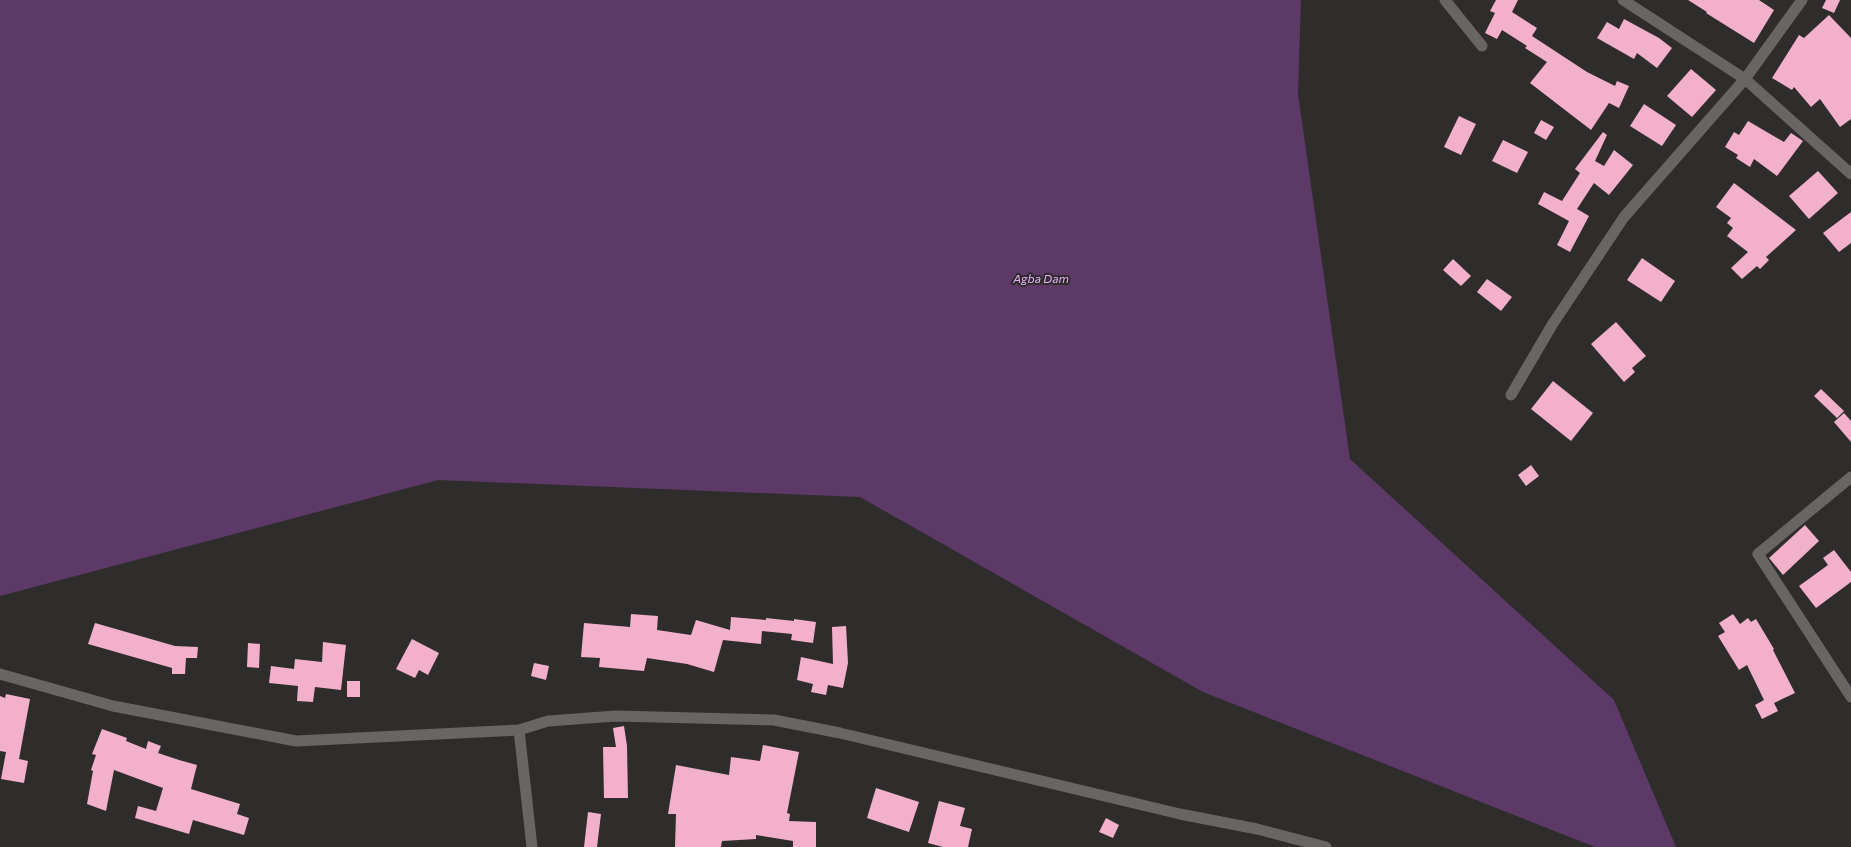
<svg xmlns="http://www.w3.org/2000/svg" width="1851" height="847" font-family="Commissioner,sans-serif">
<rect width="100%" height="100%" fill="#2f2c2c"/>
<polygon fill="#5c3967" points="0,0 1301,0 1298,94 1350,459 1614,700 1676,847 1595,847 1203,692 860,497 438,480 0,596"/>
<g fill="#f2b0cb">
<polygon points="1496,0 1518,0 1512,12 1537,28 1532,36 1587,72 1615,86 1617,81 1629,86 1619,108 1609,103 1591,130 1530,83 1547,62 1525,48 1527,46 1502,30 1497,39 1485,33 1495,13 1490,11"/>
<polygon points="1688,0 1759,0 1774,10 1754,43 1706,13 1707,12"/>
<polygon points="1826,0 1840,0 1834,13 1822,8"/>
<polygon points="1829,15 1851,38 1851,119 1840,127 1820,99 1811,107 1794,87 1792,90 1772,78 1799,35 1804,38"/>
<polygon points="1624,19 1659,38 1672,48 1657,68 1637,53 1634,59 1597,38 1607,22 1619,29"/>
<polygon points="1691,69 1716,90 1692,117 1667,96"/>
<polygon points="1644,104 1676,125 1662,146 1630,126"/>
<polygon points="1459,116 1476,124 1461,155 1444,147"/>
<polygon points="1541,120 1554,127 1546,140 1534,133"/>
<polygon points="1748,121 1784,142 1791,133 1803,141 1777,176 1754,159 1750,167 1736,158 1738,155 1725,147 1734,132 1739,135"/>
<polygon points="1603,132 1607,135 1595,161 1604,166 1614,150 1633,165 1609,195 1594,183 1577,209 1589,216 1570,252 1557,245 1569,221 1538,204 1544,192 1562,201 1580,173 1575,169"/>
<polygon points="1503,140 1528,152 1517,173 1492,161"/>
<polygon points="1818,171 1838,193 1809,219 1789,196"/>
<polygon points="1734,183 1796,230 1766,257 1769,260 1760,269 1757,266 1742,279 1731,268 1748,252 1727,236 1733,228 1727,223 1731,218 1716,207"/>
<polygon points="1851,212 1851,243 1839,252 1823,233"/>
<polygon points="1642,258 1675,281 1661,302 1627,280"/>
<polygon points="1453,259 1471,276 1461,286 1443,270"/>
<polygon points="1487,279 1512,297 1501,311 1477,292"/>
<polygon points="1616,322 1646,356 1632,368 1635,372 1624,382 1591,344"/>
<polygon points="1553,381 1593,413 1571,441 1531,409"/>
<polygon points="1821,389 1844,411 1837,418 1814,396"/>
<polygon points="1844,413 1851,421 1851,442 1834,422"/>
<polygon points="1531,465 1539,476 1526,486 1518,475"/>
<polygon points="1805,525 1819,541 1783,575 1769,558"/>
<polygon points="1834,550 1851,572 1851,582 1816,608 1799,586 1828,565 1823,558"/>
<polygon points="631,614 658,616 657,630 691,635 696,620 730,630 731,617 766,620 766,618 794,621 794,619 816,622 813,643 791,640 792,634 762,631 761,644 723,640 714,672 687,664 647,658 644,671 599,667 600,658 581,657 584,623 630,627"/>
<polygon points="1733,614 1740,624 1748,618 1751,622 1756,619 1774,649 1773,650 1795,693 1774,703 1778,711 1762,719 1755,705 1764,700 1747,665 1739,670 1718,636 1725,632 1719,623"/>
<polygon points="95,623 175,646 198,647 197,658 186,658 185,674 172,674 172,668 88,644"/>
<polygon points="846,626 848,663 843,688 828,685 826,695 811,692 813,684 797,680 801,657 833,664 832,627"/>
<polygon points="412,639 439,653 428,675 419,670 415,678 396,669"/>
<polygon points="323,642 346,645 341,690 315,687 313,702 297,701 298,686 269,683 271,666 294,669 295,659 322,662"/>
<polygon points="248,643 260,644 259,668 247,667"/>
<polygon points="534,663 549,666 546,680 531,676"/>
<rect x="347" y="681" width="13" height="16"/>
<polygon points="6,694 30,699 19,759 28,761 24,783 1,779 6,752 0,751 0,696 5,698"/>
<polygon points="624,726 627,746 628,798 604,798 603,747 616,747 613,728"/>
<polygon points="102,729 127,738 126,741 146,749 148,741 161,746 158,753 179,760 197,765 191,789 240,804 237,814 249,818 244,835 193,820 189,834 135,818 138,806 156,811 163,788 114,770 106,811 87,804 93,771 91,770 96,755 92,754"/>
<polygon points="763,745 799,752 787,813 790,814 789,821 816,822 816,847 793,847 793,841 756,835 756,839 722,841 721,847 675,847 676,814 668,814 676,765 729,775 731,757 760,761"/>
<polygon points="876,788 919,802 909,832 867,818"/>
<polygon points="939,801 965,808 960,826 972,829 968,847 943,847 928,843"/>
<polygon points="588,812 601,814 597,847 584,847"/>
<polygon points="1106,818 1119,825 1113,838 1099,832"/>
</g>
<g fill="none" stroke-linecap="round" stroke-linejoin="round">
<g stroke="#686564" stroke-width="11">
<polyline points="1445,0 1482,46"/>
<polyline points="1623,0 1745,79 1851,174"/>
<polyline points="1511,395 1552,325 1624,217 1745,79 1802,0"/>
<polyline points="1851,477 1758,554 1851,697"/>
<polyline points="0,674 113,706 296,741 519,730 548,721 616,716 774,720 840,733 1180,814 1257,829 1326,847"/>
<polyline points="519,730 532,847"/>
</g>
</g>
<g text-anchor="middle" stroke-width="4" stroke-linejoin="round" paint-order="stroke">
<g font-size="12" font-style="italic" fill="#e9b1fa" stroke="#2f2c2c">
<text x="1041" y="283">Agba Dam</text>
</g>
</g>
</svg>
